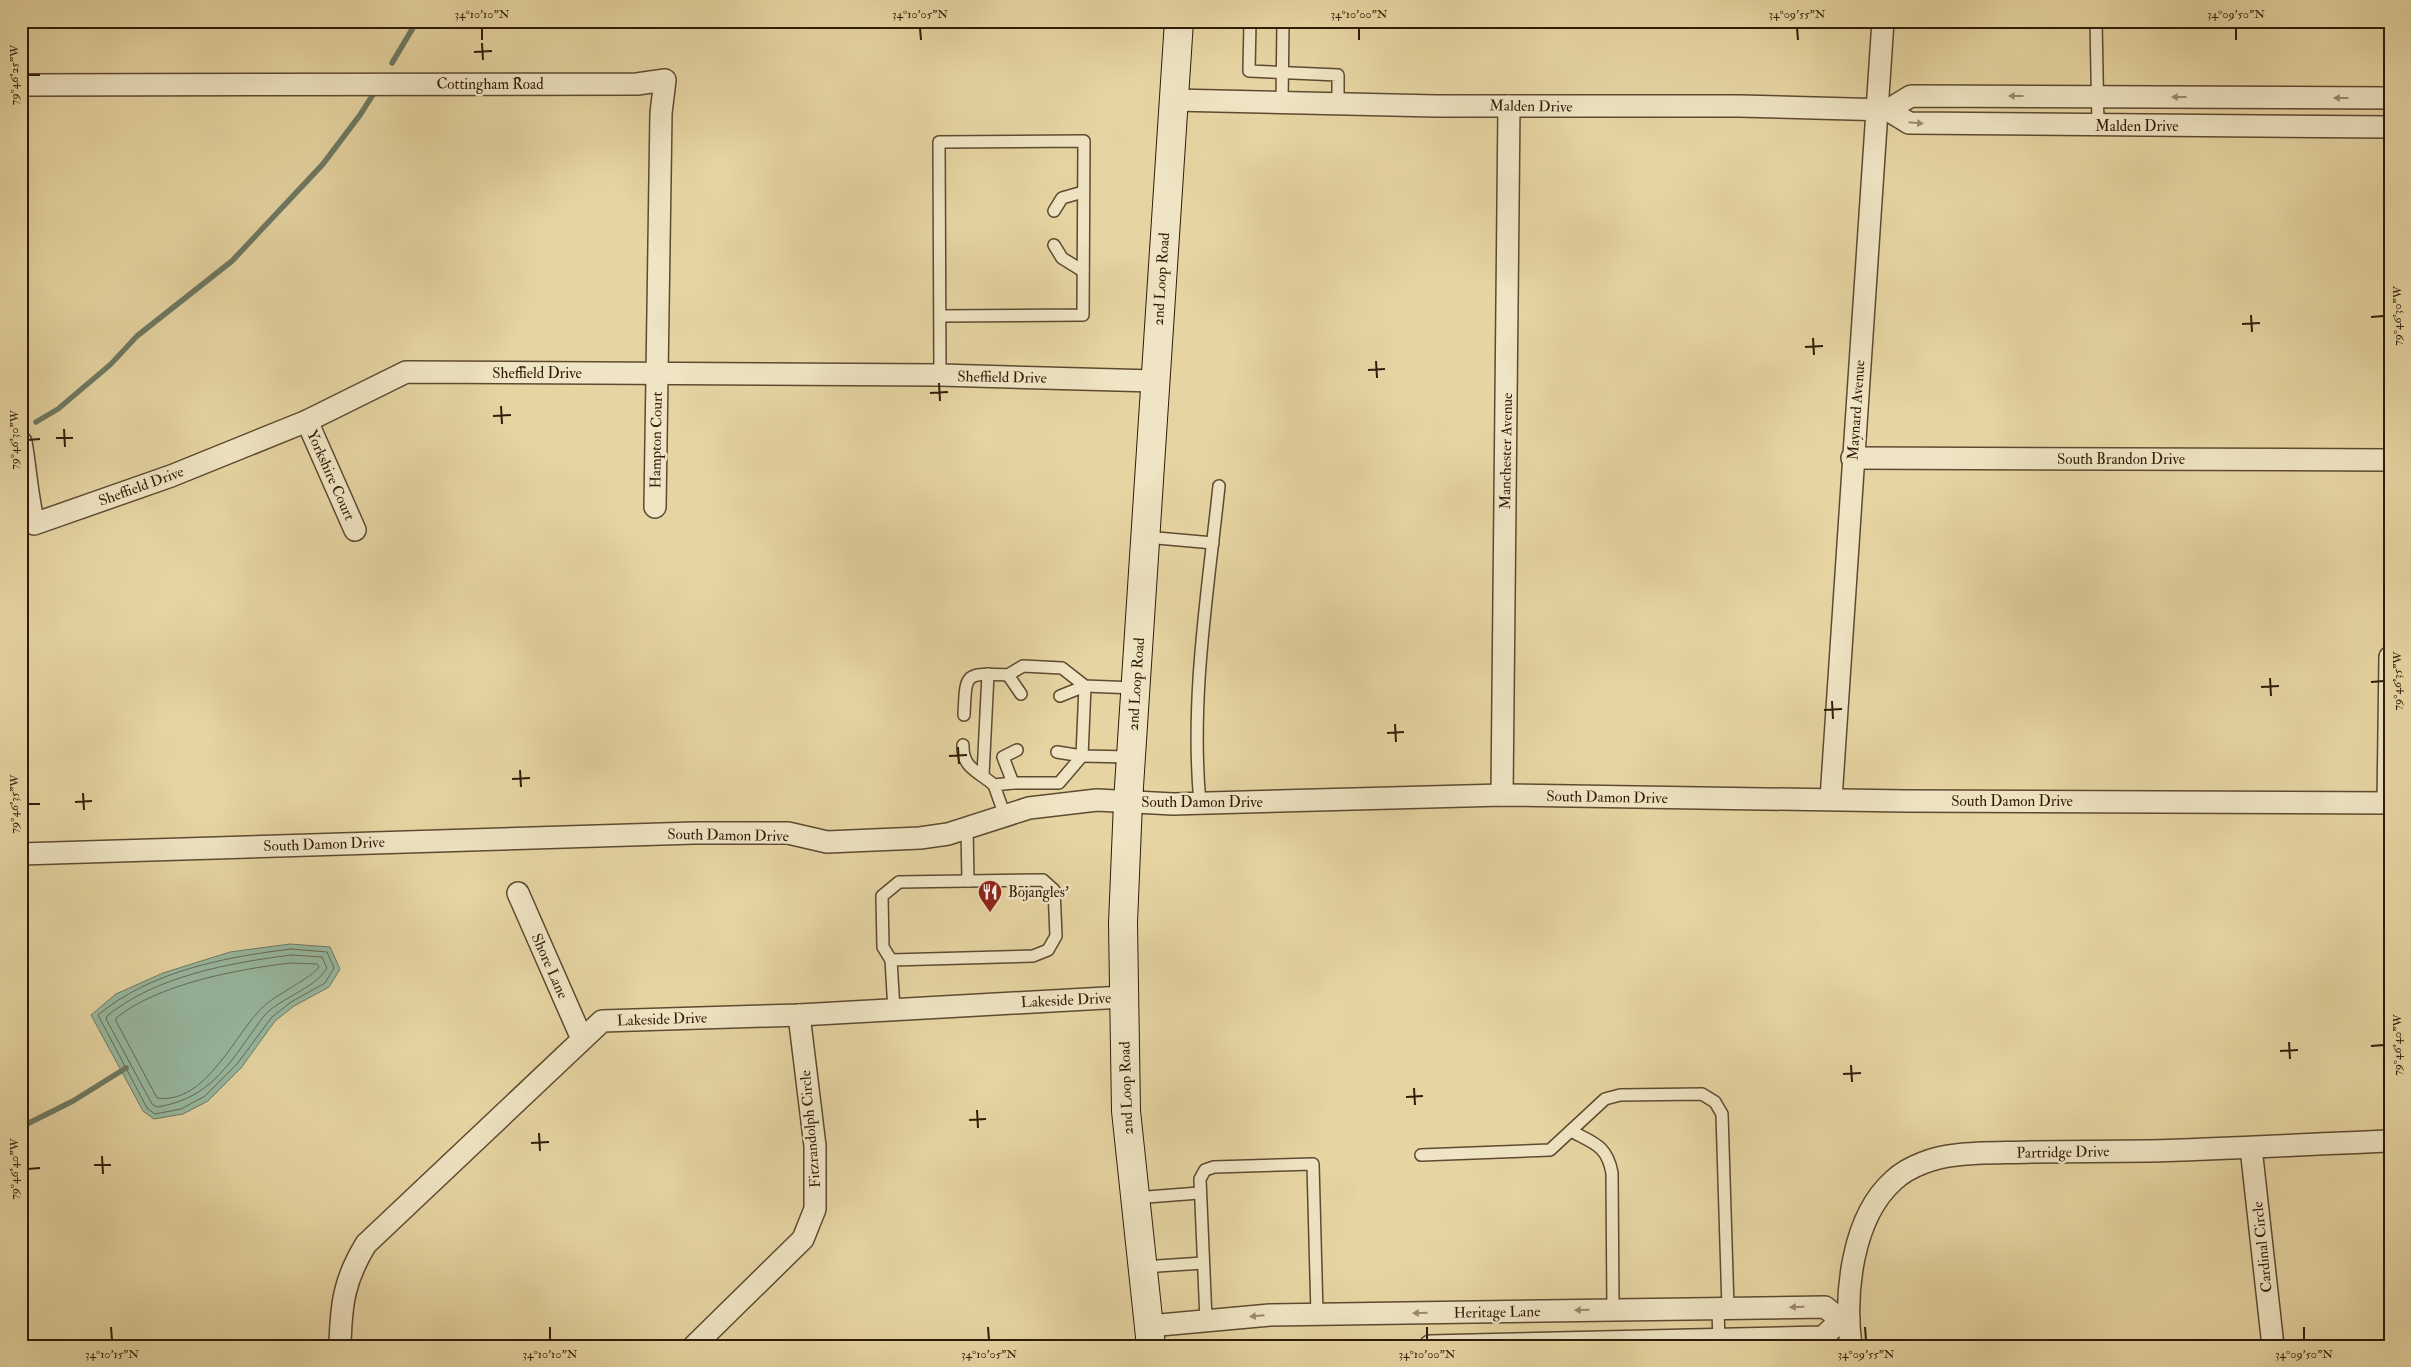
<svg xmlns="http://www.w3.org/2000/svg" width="2411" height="1367" font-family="'IM FELL Double Pica',serif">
<rect width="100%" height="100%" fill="#e6d5a3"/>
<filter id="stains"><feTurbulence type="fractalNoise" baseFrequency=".004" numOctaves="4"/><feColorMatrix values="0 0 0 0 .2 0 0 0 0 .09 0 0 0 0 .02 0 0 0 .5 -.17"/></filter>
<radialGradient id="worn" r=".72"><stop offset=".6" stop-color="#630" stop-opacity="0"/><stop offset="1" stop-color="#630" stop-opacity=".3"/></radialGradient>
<polygon fill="#97b9a1" stroke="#6e7a64" points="290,944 330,947 340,969 329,987 294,1006 275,1021 241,1068 208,1101 183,1114 154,1119 143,1111 91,1015 116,994 163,973 230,952"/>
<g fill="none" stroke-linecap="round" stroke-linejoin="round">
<g stroke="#646a55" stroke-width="1">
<path d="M291,949L327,952L334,968L325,983L291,1002L272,1017L237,1064L205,1096L181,1109L155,1114L147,1108L98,1015C151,971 225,957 291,949Z"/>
<path d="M291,955L322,957L327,968C316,987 286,996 269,1011C261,1018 255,1029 248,1038C223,1074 202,1100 157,1107L152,1104L106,1019L107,1016C156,976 229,963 291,955Z"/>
<path d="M291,963L317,964L319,967C313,977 275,995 263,1007C235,1033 206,1105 157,1098L116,1021V1018C158,984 238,969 291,963Z"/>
</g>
<g stroke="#6e7a64" stroke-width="5.5">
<polyline points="392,63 417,21"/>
<polyline points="36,422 58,409 111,364 137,336 232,261 323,164 360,115 374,93"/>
<polyline points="21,1127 73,1101 126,1068"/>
</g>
<defs>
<g id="lane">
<polyline points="1250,21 1249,71 1338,75 1338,103"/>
<polyline points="2096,21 2098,126"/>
<polyline points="1282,103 1283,21"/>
<polyline points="1054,211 1062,198 1083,192"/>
<polyline points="1054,245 1062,258 1083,271"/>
<polyline points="940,316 1083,315 1084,141 939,142 940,375"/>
<polyline points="1146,537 1213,543"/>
<polyline points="1021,694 1008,675 1023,666 1062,668 1085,686 1135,688"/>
<polyline points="1060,696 1085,686 1082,756 1131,757"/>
<path d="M964,715C966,672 964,673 1008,675"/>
<path d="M963,745C962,768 978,771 994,785"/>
<polyline points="1017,750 1003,757 1013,783 1059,783 1082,756 1057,752"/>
<polyline points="983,775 988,674"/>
<path d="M1200,803C1190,698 1208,591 1219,486"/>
<polyline points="1005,816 994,785 1013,783"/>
<polyline points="967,829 968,881"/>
<polyline points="891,960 883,947 882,896 899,882 1043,880 1054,890 1056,936 1048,950 1033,956 891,960 894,1010"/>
<path d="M1571,1131C1593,1143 1607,1145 1612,1173L1613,1310"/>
<polyline points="1421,1155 1550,1150 1605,1099 1620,1095 1702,1094 1715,1102 1722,1114 1728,1308"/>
<polyline points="1134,1198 1199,1193"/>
<polyline points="1143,1267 1203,1263"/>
<polyline points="1718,1308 1719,1344"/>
<polyline points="1206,1320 1200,1179 1205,1170 1214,1167 1313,1164 1317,1314"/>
</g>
<g id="street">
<polyline points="21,85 637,84 665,80 661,113 655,507"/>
<polyline points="2390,98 1911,96 1888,110 1909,123 2390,127"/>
<polyline points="1174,100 1436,106 1739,106 1888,110"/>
<polyline points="307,421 355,530"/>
<path d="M21,442C26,470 27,497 34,524L171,476L307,421L406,372L940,375L1154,381"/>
<polyline points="1852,458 2390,460"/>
<polyline points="1502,795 1509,106"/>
<polyline points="1831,799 1883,21"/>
<polyline points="2388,803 2390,657"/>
<polyline points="21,854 694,833 788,833 827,842 920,838 948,834 1029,808 1097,800 1173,804 1502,795 1905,801 2390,803"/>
<polyline points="518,893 582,1039"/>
<polyline points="2251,1148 2273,1346"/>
<polyline points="1149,1326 1270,1315 1825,1307 1841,1320 1849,1320"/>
<path d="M340,1346C341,1304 344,1280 366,1244L602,1021L799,1015L1123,997"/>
<polyline points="694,1346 803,1239 815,1209 815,1146 799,1015"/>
<polyline points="1430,1346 1823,1337 1841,1320"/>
<path d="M1851,1346C1844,1294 1852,1217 1894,1180C1909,1166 1935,1157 1956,1155C1981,1152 2007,1153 2031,1152C2070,1152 2109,1151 2148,1151C2229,1149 2309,1144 2390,1141"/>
</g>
<polyline id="secondary" points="1151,1346 1126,1111 1123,923 1128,802 1179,21"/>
</defs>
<use href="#lane" stroke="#5e4a30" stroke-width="14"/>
<use href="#street" stroke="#5e4a30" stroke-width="24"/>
<use href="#secondary" stroke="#311c09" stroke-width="30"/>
<use href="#lane" stroke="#efe4c3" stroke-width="11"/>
<use href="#street" stroke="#efe4c3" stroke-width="21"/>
<use href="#secondary" stroke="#efe4c3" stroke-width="28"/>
</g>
<defs><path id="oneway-solid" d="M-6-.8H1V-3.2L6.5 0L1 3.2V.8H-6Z" transform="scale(1.25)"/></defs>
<g fill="#9a8a6f">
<use href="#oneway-solid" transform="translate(2016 96) rotate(-180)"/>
<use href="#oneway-solid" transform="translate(2179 97) rotate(-180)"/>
<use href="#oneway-solid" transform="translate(2341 98) rotate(-180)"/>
<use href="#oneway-solid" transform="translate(1916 123) rotate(5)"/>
<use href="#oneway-solid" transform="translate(1797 1307) rotate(179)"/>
<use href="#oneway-solid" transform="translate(1582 1310) rotate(179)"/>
<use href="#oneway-solid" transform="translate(1420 1313) rotate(179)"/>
<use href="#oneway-solid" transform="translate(1257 1316) rotate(175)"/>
</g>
<path fill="none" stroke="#311c09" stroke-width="2" d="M482,28V40M920,28L921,40M1359,28V40M1797,28L1798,40M2236,28V40M482,43L483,60M474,52L492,51M28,75H40M2251,315L2252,332M2371,317L2384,316M2242,324L2260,323M1813,338L1814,355M1805,347L1823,346M1376,361L1377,378M1368,370L1385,369M939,383L940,401M930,393L948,392M501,406L502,424M493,416L511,415M64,429L65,447M56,438H73M28,440L40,439M2270,678L2271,696M2371,682L2384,681M2261,687L2279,686M1832,701L1833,719M1824,710L1842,709M1395,724L1396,742M1387,733L1404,732M958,747L959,764M949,756L967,755M520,770L521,787M512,779L530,778M83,793L84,810M75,802L92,801M28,804H40M2289,1042L2290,1059M2371,1046L2384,1045M2280,1051L2298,1050M1851,1065L1852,1082M1843,1074L1861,1073M1414,1088L1415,1105M1406,1097L1423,1096M977,1110L978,1128M969,1120L986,1119M539,1133L540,1151M531,1143L549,1142M102,1156L103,1174M94,1165H111M28,1169L40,1168M111,1327L112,1340M550,1327V1340M988,1327L989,1340M1427,1327V1340M1865,1327L1866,1340M2304,1327V1340"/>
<defs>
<symbol id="restaurant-pin" viewBox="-11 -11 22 30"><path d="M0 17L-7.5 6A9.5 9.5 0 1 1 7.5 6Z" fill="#8f2418" stroke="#efe4c3"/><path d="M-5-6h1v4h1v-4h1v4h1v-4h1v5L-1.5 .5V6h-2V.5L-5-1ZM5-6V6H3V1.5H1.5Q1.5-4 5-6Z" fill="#fff"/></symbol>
</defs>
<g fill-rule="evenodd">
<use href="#restaurant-pin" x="976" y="878" width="28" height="38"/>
</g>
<g text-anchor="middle" stroke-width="5" stroke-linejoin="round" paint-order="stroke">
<g font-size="15" fill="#311c09" stroke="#efe4c3">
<text x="490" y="89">Cottingham Road</text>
<text transform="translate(1531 106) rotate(1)" y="5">Malden Drive</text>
<text x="2137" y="131">Malden Drive</text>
<text transform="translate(1161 279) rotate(-86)" y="5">2nd Loop Road</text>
<text x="537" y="378">Sheffield Drive</text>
<text transform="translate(1002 377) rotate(1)" y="5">Sheffield Drive</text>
<text transform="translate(1856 410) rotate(-86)" y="5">Maynard Avenue</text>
<text transform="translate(656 440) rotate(-89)" y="5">Hampton Court</text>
<text transform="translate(1506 451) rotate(-89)" y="5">Manchester Avenue</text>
<text x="2121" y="464">South Brandon Drive</text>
<text transform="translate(331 475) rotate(66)" y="5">Yorkshire Court</text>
<text transform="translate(141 486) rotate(-20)" y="5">Sheffield Drive</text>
<text transform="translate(1136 684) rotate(-86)" y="5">2nd Loop Road</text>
<text transform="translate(1607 797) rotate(1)" y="5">South Damon Drive</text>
<text x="2012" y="806">South Damon Drive</text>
<text x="1202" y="807">South Damon Drive</text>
<text transform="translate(728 835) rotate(1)" y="5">South Damon Drive</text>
<text transform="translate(324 844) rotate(-2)" y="5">South Damon Drive</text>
<text transform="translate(550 966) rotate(66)" y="5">Shore Lane</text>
<text transform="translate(1066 1000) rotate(-3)" y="5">Lakeside Drive</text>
<text transform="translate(662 1019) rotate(-2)" y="5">Lakeside Drive</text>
<text transform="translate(1126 1088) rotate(-92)" y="5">2nd Loop Road</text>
<text transform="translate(810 1129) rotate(-95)" y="5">Fitzrandolph Circle</text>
<text transform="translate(2063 1152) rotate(-1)" y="5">Partridge Drive</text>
<text transform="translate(2262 1247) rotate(-96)" y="5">Cardinal Circle</text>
<text transform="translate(1497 1312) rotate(-1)" y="5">Heritage Lane</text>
</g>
<g font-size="15" fill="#311c09" stroke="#efe4c3" text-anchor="start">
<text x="1008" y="897">Bojangles'</text>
</g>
</g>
<rect width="2411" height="1367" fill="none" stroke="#e6d5a3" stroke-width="55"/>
<rect x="28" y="28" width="2356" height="1312" fill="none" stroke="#311c09" stroke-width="2"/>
<g font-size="12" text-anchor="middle" fill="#311c09">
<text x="482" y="18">34°10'10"N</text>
<text x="920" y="18">34°10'05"N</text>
<text x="1359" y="18">34°10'00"N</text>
<text x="1797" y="18">34°09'55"N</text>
<text x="2236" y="18">34°09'50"N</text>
<text transform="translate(14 75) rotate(-90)" y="4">79°46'25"W</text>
<text transform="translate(2397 316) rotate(-90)" y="4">79°46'30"W</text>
<text transform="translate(14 440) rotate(-90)" y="4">79°46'30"W</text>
<text transform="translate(2397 681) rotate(-90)" y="4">79°46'35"W</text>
<text transform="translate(14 804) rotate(-90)" y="4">79°46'35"W</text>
<text transform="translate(2397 1045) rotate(-90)" y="4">79°46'40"W</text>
<text transform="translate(14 1169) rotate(-90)" y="4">79°46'40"W</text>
<text x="112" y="1358">34°10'15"N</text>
<text x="550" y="1358">34°10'10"N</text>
<text x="989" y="1358">34°10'05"N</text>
<text x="1427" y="1358">34°10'00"N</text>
<text x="1866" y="1358">34°09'55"N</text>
<text x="2304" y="1358">34°09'50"N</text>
</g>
<rect width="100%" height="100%" filter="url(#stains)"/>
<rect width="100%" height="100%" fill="url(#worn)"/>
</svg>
